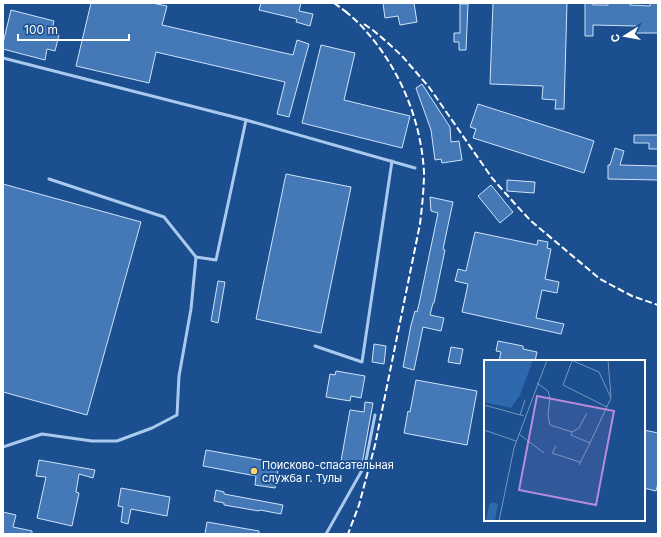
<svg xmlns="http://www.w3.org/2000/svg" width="661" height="537" font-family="Inter,sans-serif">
<rect width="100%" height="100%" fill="#1b4f8f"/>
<g fill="#4478b7" stroke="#cfe3fa">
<polygon points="91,3 152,3 167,6 162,25 293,55 297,40 309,44 289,117 277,114 285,82 156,52 149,83 76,66"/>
<polygon points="261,3 301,3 299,11 313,14 310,26 296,22 297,19 259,10"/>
<polygon points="383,3 414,3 417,22 400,25 398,16 385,18"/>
<polygon points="493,3 567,3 564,109 555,109 556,100 542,99 543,86 490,84"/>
<polygon points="585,3 593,3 593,5 608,5 608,3 630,3 630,5 650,6 650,3 658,3 658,33 635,33 636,26 593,25 593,36 585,36"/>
<polygon points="460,4 468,4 466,50 459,50 459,42 454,42 454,33 460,33"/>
<polygon points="11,10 54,21 51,33 59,35 55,51 47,49 45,60 3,49 3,43"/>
<polygon points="321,45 355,53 344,100 410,116 402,148 302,123"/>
<polygon points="422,84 450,127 451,142 459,141 462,160 442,163 441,159 435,160 431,130 416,88"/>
<polygon points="478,104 594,141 584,173 473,138 476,129 470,127"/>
<polygon points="634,135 658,135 658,149 649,149 649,143 634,143"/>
<polygon points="615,148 624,151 620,165 658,166 658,180 608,179 608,165 610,165"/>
<polygon points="286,174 351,187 321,333 256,319"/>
<polygon points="507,180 535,182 534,193 507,191"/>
<polygon points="3,184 141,222 87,415 3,392"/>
<polygon points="491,185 513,212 500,223 478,196"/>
<polygon points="430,197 453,202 443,249 445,250 434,303 433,303 430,315 444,318 441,331 423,327 414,370 403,367 411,325 415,311 417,312 419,304 438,213 431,211"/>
<polygon points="475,232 537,245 538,240 548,242 547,248 551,249 545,279 559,282 557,293 542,290 536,318 564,324 561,334 462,312 468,284 455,281 458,269 466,271"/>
<polygon points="218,281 225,282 218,323 211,321"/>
<polygon points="498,341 523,346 523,349 537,352 535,361 499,361 501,352 496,351"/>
<polygon points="374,344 386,346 384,364 372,362"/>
<polygon points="451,347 463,349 460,364 448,362"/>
<polygon points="336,371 365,376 361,398 351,396 350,401 326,397 330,374 335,375"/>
<polygon points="416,380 477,391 467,445 404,433 408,411 410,412"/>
<polygon points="365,402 373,403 362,464 341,461 350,410 364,412"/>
<polygon points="644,430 658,433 658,483 656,491 644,488"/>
<polygon points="206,450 279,463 275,488 255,485 256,476 203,466"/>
<polygon points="39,460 95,470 93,478 79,474 76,492 79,493 72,526 37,518 46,477 36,476"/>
<polygon points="121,488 170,497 167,516 131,509 128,524 121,522 123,507 118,506"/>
<polygon points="216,490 224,492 224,494 283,505 281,514 260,510 259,511 224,505 224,503 214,501"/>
<polygon points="3,512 16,515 13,527 32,531 32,534 3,534"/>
<polygon points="207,522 259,531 259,534 205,534"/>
</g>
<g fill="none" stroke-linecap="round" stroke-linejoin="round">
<g stroke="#a9c9ee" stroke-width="3">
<polyline points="3,58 246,120 216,260 196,257 191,309 179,376 177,415 152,428 117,441 92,441 42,434 3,447"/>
<polyline points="246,120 415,168"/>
<polyline points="49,179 164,217 196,257"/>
<polyline points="315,346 362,362 392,161"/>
<polyline points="326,534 365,465 375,415"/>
</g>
<g stroke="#fff" stroke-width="2" stroke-dasharray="7 3" stroke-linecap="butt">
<polyline points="334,3 349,14"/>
<path d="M345,11C352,17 359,23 365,30C400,69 421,120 424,172C424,189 422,207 420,224L375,445L359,505L348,534"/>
<polyline points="364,24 374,31 388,43 402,56 429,87 492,178 516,205 531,221 600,279 632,296 658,305"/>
</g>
</g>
<circle fill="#ffd166" stroke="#1b4f8f" stroke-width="1.5" cx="254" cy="471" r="4"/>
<g text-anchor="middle" stroke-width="4" stroke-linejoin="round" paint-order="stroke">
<g font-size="11" fill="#fff" stroke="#1b4f8f" text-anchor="start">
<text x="262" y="469">Поисково-спасательная<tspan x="262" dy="13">служба г. Тулы</tspan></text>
</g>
</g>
<g transform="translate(484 360)">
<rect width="161" height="161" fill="#1b4f8f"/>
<path d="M0,0H49L36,35L27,48L0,42ZM9,142L14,144L11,161H2L5,145Z" fill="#2e69ad"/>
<path fill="none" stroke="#7695bc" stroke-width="1" d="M124,0L127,37M88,1L79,25L123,47M53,23L64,31L66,38L64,55L66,65L88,72L87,75L106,83L127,38L115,12L87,0M0,45L40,56M36,55L41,40M0,70L32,81M88,72L95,68L103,53M35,74L60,93M72,86L68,93L96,102M95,105L106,83M15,161L30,88L63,0"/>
<path fill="#b68bdc" fill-opacity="0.15" stroke="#b68bdc" stroke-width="2" d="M53,36L130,51L112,145L35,130Z"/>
<rect width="161" height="161" fill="none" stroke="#fff" stroke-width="2"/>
</g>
<rect width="661" height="537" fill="none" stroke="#ffffff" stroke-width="8"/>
<g transform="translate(625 36) rotate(259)" stroke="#1b4f8f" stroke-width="3" paint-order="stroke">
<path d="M0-3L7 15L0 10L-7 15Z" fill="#ffffff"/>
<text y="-6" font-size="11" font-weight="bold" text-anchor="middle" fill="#ffffff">С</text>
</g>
<path d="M18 34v6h111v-6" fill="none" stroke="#ffffff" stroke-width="2"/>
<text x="24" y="34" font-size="12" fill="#ffffff" stroke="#1b4f8f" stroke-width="3" paint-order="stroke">100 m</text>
</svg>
